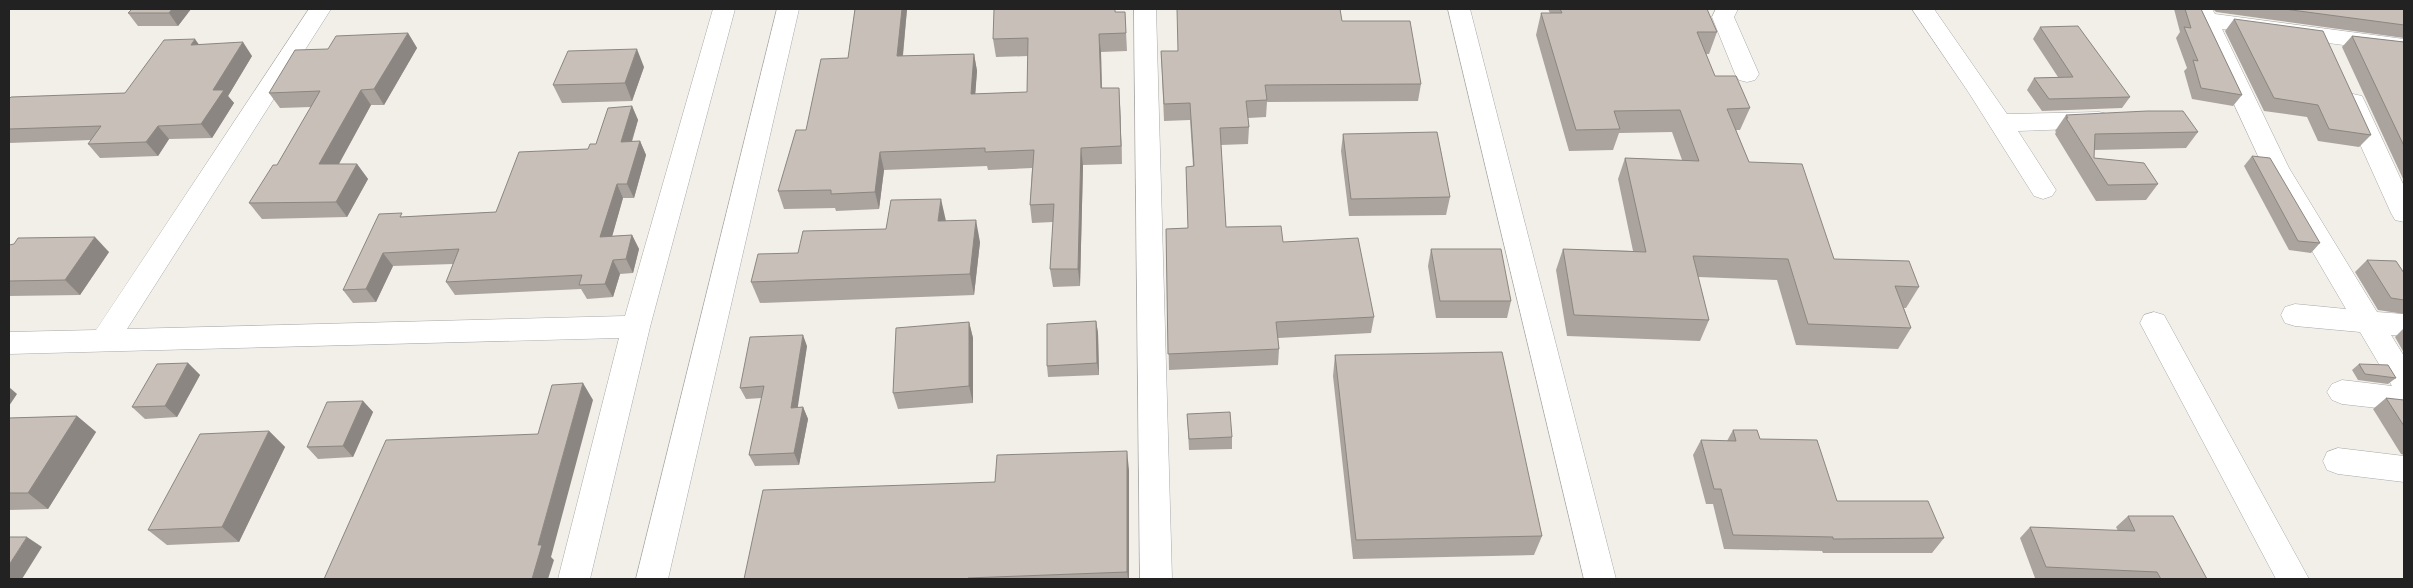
<svg xmlns="http://www.w3.org/2000/svg" width="2413" height="588" font-family="'Archivo Narrow',sans-serif">
<rect width="100%" height="100%" fill="#f2efe9"/>
<g fill="none" stroke-linecap="round" stroke-linejoin="round">
<defs>
<g id="minor">
<polygon points="309,9 331,9 127,329 625,316 713,9 735,9 650,327 590,579 558,579 619,338 9,354 9,332 96,330"/>
<polygon points="777,9 799,9 668,579 636,579"/>
<polygon points="1134,9 1156,9 1172,579 1140,579"/>
<polygon points="1448,9 1470,9 1616,579 1584,579"/>
<polygon points="1716,9 1738,9 1734,17 1759,74 1755,80 1747,82 1739,80 1735,74 1712,17"/>
<polygon points="1912,9 1934,9 2007,114 2099,112 2108,114 2111,120 2108,126 2099,128 2018,131 2056,190 2052,196 2043,199 2034,196 1969,93"/>
<polygon points="2190,9 2212,9 2215,14 2404,39 2404,53 2222,29 2289,168 2377,312 2404,314 2404,336 2391,335 2404,356 2404,411 2342,404 2332,400 2327,392 2332,384 2342,380 2392,386 2360,332 2295,326 2285,323 2281,315 2285,307 2295,304 2346,309 2264,169"/>
<polygon points="2353,94 2362,96 2365,102 2404,186 2404,222 2395,220 2391,213 2341,102 2344,96"/>
<polygon points="2154,312 2164,315 2309,579 2276,579 2140,323 2144,315"/>
<polygon points="2338,448 2404,456 2404,482 2338,474 2327,470 2323,461 2327,452"/>
</g>
</defs>
<use href="#minor" stroke="#a9a9a9" stroke-width="1"/>
<use href="#minor" fill="#fff" fill-rule="evenodd"/>
</g>
<g fill="#aba49e">
<polygon points="191,9 178,26 138,26 128,13"/>
<polygon points="855,9 911,9 907,9 903,56 974,54 977,71 975,94 1027,92 1028,56 996,57 993,39 1116,12 1125,12 1127,51 1101,52 1102,88 1120,105 1122,164 1083,165 1080,286 1053,287 1050,269 1053,222 1032,223 1030,205 1032,168 988,170 987,166 884,170 879,209 836,211 835,208 784,209 778,191 806,130 848,58"/>
<polygon points="1548,9 1707,9 1717,32 1709,54 1706,54 1715,76 1750,108 1740,130 1736,130 1749,162 1834,259 1919,287 1906,308 1904,308 1911,328 1898,349 1796,345 1777,280 1698,277 1709,320 1700,341 1567,336 1556,270 1563,249 1633,251 1618,179 1625,158 1682,160 1672,132 1619,133 1613,150 1569,151 1536,35 1541,13 1550,13"/>
<polygon points="2174,9 2201,9 2242,95 2233,106 2192,99 2184,71 2187,68 2176,38 2180,32"/>
<polygon points="2213,9 2404,9 2404,38 2216,12"/>
<polygon points="2234,19 2371,135 2359,147 2318,141 2307,117 2264,111 2225,31"/>
<polygon points="1342,21 1421,84 1418,101 1267,102 1266,117 1248,118 1249,127 1248,144 1221,145 1226,227 1283,242 1374,317 1371,333 1278,338 1279,349 1278,365 1169,370 1166,229 1188,228 1186,167 1193,166 1190,120 1164,121 1161,51 1178,51"/>
<polygon points="2040,27 2130,97 2122,108 2042,111 2027,90 2034,78 2058,77 2033,39"/>
<polygon points="408,33 417,48 384,105 371,105 339,164 357,164 368,179 347,217 262,219 249,203 277,165 311,107 280,108 269,93 328,49"/>
<polygon points="2352,36 2404,42 2404,181 2342,47"/>
<polygon points="199,44 252,56 228,96 234,103 212,138 169,139 158,156 100,158 88,144 91,140 9,143 9,99 125,93"/>
<polygon points="644,67 632,101 562,103 553,85"/>
<polygon points="632,106 638,120 632,142 640,141 646,155 634,198 623,198 612,236 632,235 639,249 633,273 620,274 613,297 587,299 581,289 455,295 446,282 453,264 393,266 376,302 353,303 343,290 404,217 496,212 596,144"/>
<polygon points="2066,115 2198,132 2186,148 2094,150 2094,158 2158,184 2146,200 2096,201 2055,134 2056,132 2055,131"/>
<polygon points="1343,134 1450,197 1446,215 1349,216 1341,151"/>
<polygon points="2252,156 2320,243 2311,253 2289,250 2244,166"/>
<polygon points="946,221 980,242 974,295 760,303 751,282 798,253 886,229"/>
<polygon points="9,245 109,252 80,295 9,296"/>
<polygon points="1431,249 1511,301 1507,318 1436,318 1428,266"/>
<polygon points="2367,260 2404,273 2404,314 2378,310 2355,272"/>
<polygon points="1096,321 1098,333 1099,375 1048,377 1047,366"/>
<polygon points="969,322 973,338 973,403 898,409 893,393"/>
<polygon points="2404,328 2404,353 2395,337"/>
<polygon points="807,346 797,408 803,407 808,419 799,465 755,466 749,455 762,398 746,399 740,388"/>
<polygon points="1335,355 1542,536 1534,555 1353,559 1333,376"/>
<polygon points="188,363 200,375 177,417 145,419 132,407"/>
<polygon points="2359,364 2396,378 2388,384 2358,380 2352,370"/>
<polygon points="2386,398 2404,400 2404,455 2401,454 2373,409"/>
<polygon points="363,401 373,412 353,457 318,459 307,447"/>
<polygon points="1187,414 1232,437 1232,449 1189,450"/>
<polygon points="77,416 96,432 48,509 9,510 9,418"/>
<polygon points="1733,430 1760,439 1837,501 1944,538 1932,553 1823,553 1822,551 1724,549 1713,504 1706,504 1693,455 1701,440 1727,441"/>
<polygon points="269,431 285,447 239,542 167,545 148,530"/>
<polygon points="1129,470 1129,579 744,579 995,482"/>
<polygon points="2128,516 2207,579 2070,579 2035,578 2020,538 2030,527 2118,531 2116,527"/>
</g>
<g fill="#8b8681">
<polygon points="172,9 191,9 178,26 169,13"/>
<polygon points="902,9 907,9 901,74 897,56"/>
<polygon points="408,33 417,48 384,105 374,89"/>
<polygon points="1099,34 1101,52 1102,106 1101,88"/>
<polygon points="195,39 205,53 191,45"/>
<polygon points="243,42 252,56 228,96 234,103 212,138 201,124 213,90"/>
<polygon points="637,49 644,67 632,101 625,83"/>
<polygon points="974,54 977,71 974,112 971,94"/>
<polygon points="1119,88 1120,105 1122,164 1121,146"/>
<polygon points="361,90 371,105 330,180 319,164"/>
<polygon points="632,106 638,120 627,156 621,142"/>
<polygon points="158,126 169,139 158,156 146,142"/>
<polygon points="640,141 646,155 634,198 627,184"/>
<polygon points="1081,148 1083,165 1080,286 1078,269"/>
<polygon points="880,152 884,170 879,209 875,192"/>
<polygon points="357,164 368,179 347,217 336,202"/>
<polygon points="617,184 623,198 608,251 600,237"/>
<polygon points="941,199 946,221 943,243 938,221"/>
<polygon points="976,220 980,242 974,295 970,274"/>
<polygon points="632,235 639,249 633,273 626,259"/>
<polygon points="95,237 109,252 80,295 65,280"/>
<polygon points="383,253 393,266 376,302 366,289"/>
<polygon points="613,260 620,274 613,297 605,284"/>
<polygon points="1096,321 1098,333 1099,375 1097,363"/>
<polygon points="969,322 973,338 973,403 969,386"/>
<polygon points="803,335 807,346 796,419 791,408"/>
<polygon points="188,363 200,375 177,417 165,406"/>
<polygon points="583,383 593,400 551,557 554,560 548,579 532,579 538,545"/>
<polygon points="9,387 17,394 9,406"/>
<polygon points="363,401 373,412 353,457 343,446"/>
<polygon points="803,407 808,419 799,465 794,453"/>
<polygon points="77,416 96,432 48,509 28,493"/>
<polygon points="269,431 285,447 239,542 222,527"/>
<polygon points="1127,451 1129,470 1129,579 1128,579 1127,572"/>
<polygon points="27,537 42,547 22,579 9,579 9,565"/>
</g>
<g fill="#c7bfb8" stroke="#8b8681">
<polygon points="132,9 172,9 169,13 128,13"/>
<polygon points="855,9 902,9 897,56 974,54 971,94 1027,92 1028,38 993,39 994,9 1115,9 1115,12 1125,12 1126,33 1099,34 1101,88 1119,88 1121,146 1081,148 1078,269 1050,269 1054,204 1030,205 1034,150 985,152 985,148 880,152 875,192 831,194 831,190 778,191 796,130 806,130 821,59 848,58"/>
<polygon points="1177,9 1340,9 1342,21 1410,21 1421,84 1265,85 1267,100 1246,101 1249,127 1220,128 1226,227 1281,226 1283,242 1358,238 1374,317 1276,322 1279,349 1168,354 1166,229 1188,228 1186,167 1194,166 1190,103 1164,104 1161,51 1178,51"/>
<polygon points="1560,9 1707,9 1717,32 1697,32 1715,76 1736,76 1750,108 1727,109 1749,162 1802,164 1834,259 1909,261 1919,287 1895,286 1911,328 1808,324 1788,259 1693,256 1709,320 1574,315 1563,249 1646,252 1625,158 1699,161 1680,110 1614,111 1620,129 1576,130 1541,13 1562,13"/>
<polygon points="2185,9 2201,9 2242,95 2201,88 2193,60 2198,61 2184,27 2191,28"/>
<polygon points="2284,9 2404,9 2404,25"/>
<polygon points="2234,19 2323,31 2371,135 2329,129 2318,105 2274,98"/>
<polygon points="2078,26 2130,97 2049,99 2034,78 2073,77 2040,27"/>
<polygon points="408,33 374,89 361,90 319,164 357,164 336,202 249,203 273,165 277,165 320,91 269,93 295,50 328,49 336,36"/>
<polygon points="2352,36 2404,42 2404,146"/>
<polygon points="195,39 191,45 243,42 213,90 224,90 201,124 158,126 146,142 88,144 101,126 9,129 9,99 11,97 125,93 164,40"/>
<polygon points="637,49 625,83 553,85 568,51"/>
<polygon points="632,106 621,142 640,141 627,184 617,184 600,237 632,235 626,259 613,260 605,284 579,285 582,275 446,282 459,249 383,253 366,289 343,290 379,214 402,213 400,217 496,212 519,152 588,149 590,144 596,144 608,108"/>
<polygon points="2147,111 2183,111 2198,132 2095,134 2094,158 2144,163 2158,184 2108,185 2066,118 2068,118 2066,115"/>
<polygon points="1437,132 1450,197 1351,199 1343,134"/>
<polygon points="2252,156 2270,158 2320,243 2298,241"/>
<polygon points="941,199 938,221 976,220 970,274 751,282 758,254 798,253 803,231 886,229 891,200"/>
<polygon points="95,237 65,280 9,281 9,245 14,244 18,238"/>
<polygon points="1431,249 1501,249 1511,301 1440,301"/>
<polygon points="2367,260 2396,261 2404,273 2404,300 2391,298"/>
<polygon points="1096,321 1097,363 1047,366 1047,324"/>
<polygon points="969,322 969,386 893,393 896,328"/>
<polygon points="803,335 791,408 803,407 794,453 749,455 764,386 740,388 750,337"/>
<polygon points="1502,352 1542,536 1356,540 1335,355"/>
<polygon points="188,363 165,406 132,407 157,364"/>
<polygon points="2359,364 2388,365 2396,378 2365,374"/>
<polygon points="583,383 538,545 542,545 532,579 324,579 386,440 538,434 552,385"/>
<polygon points="2386,398 2404,400 2404,426"/>
<polygon points="363,401 343,446 307,447 327,402"/>
<polygon points="1230,412 1232,437 1189,439 1187,414"/>
<polygon points="77,416 28,493 9,493 9,418"/>
<polygon points="1733,430 1757,430 1760,439 1817,440 1837,501 1928,501 1944,538 1833,539 1833,537 1733,535 1721,489 1714,489 1701,440 1736,441"/>
<polygon points="269,431 222,527 148,530 200,434"/>
<polygon points="1127,451 1127,572 968,578 967,579 744,579 763,490 995,482 997,455"/>
<polygon points="2128,516 2173,516 2207,579 2161,579 2157,572 2046,567 2030,527 2135,531"/>
<polygon points="9,537 27,537 9,565"/>
</g>
<rect width="2413" height="588" fill="none" stroke="#222222" stroke-width="20"/>
</svg>
